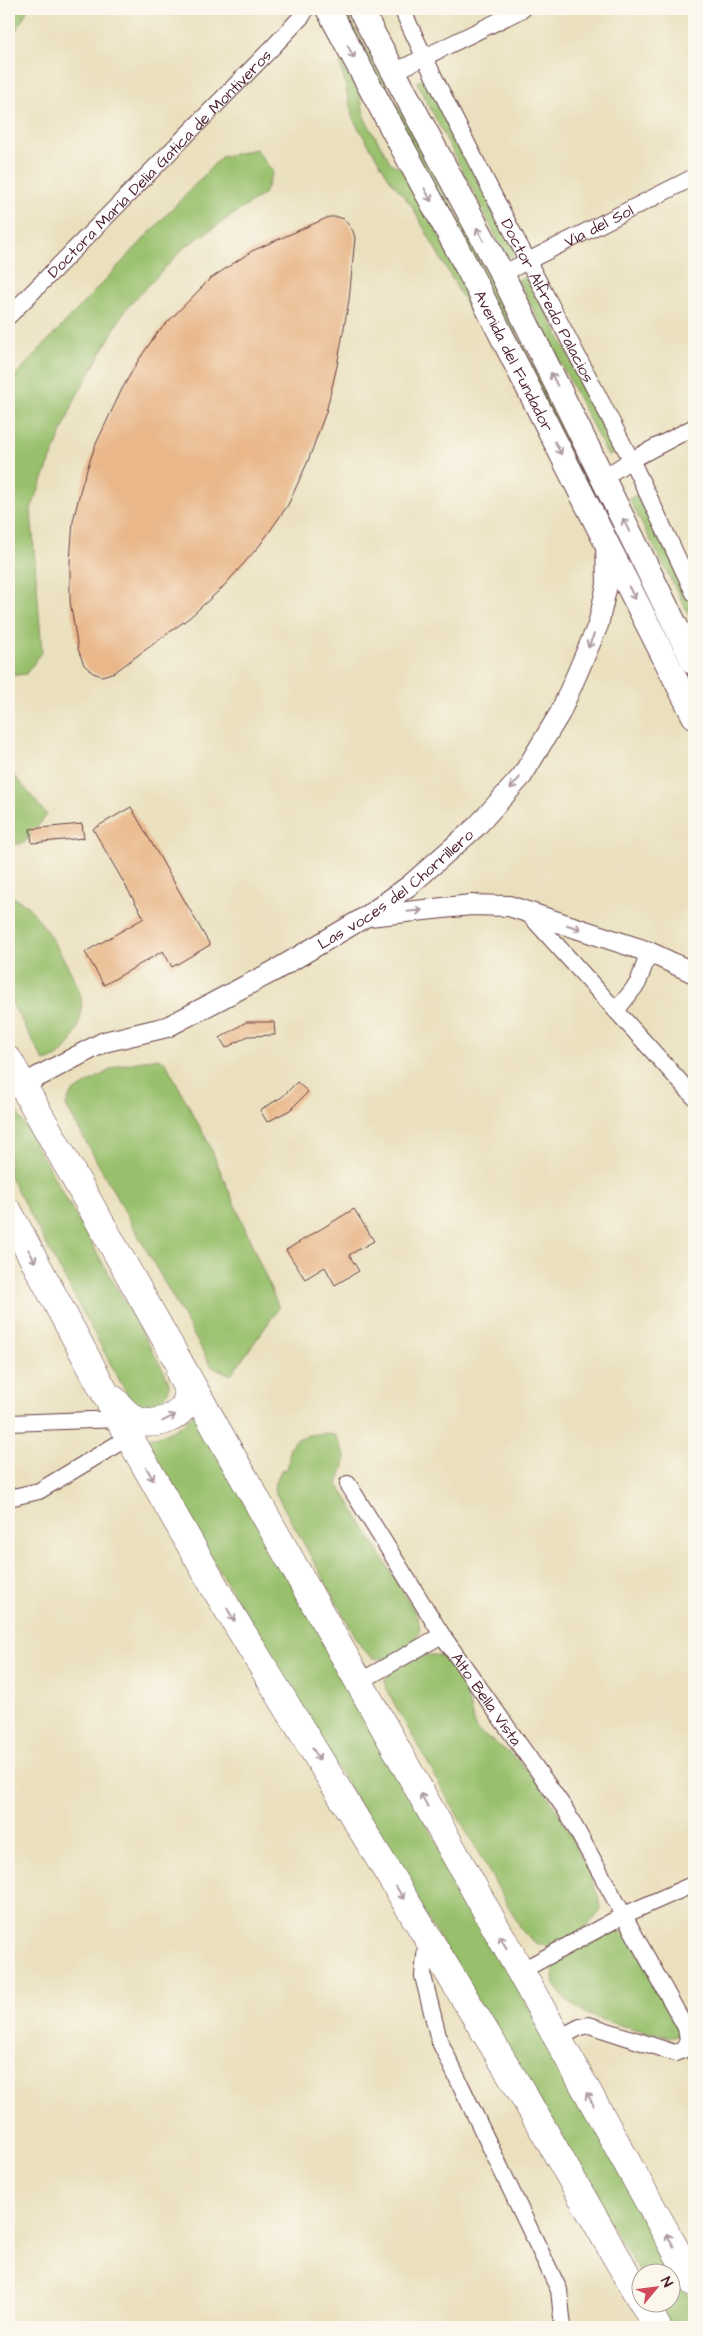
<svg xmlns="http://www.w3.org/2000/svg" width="703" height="2336" font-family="'Architects Daughter',sans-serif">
<rect width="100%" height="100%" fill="#fbf7ec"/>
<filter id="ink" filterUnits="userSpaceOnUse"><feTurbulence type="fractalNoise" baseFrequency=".02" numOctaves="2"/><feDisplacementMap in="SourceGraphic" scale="10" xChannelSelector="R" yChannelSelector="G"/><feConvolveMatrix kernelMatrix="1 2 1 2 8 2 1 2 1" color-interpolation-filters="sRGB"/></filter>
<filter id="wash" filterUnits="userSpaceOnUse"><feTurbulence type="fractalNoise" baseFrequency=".0096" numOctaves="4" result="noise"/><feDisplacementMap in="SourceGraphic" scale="20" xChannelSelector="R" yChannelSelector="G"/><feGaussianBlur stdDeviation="1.12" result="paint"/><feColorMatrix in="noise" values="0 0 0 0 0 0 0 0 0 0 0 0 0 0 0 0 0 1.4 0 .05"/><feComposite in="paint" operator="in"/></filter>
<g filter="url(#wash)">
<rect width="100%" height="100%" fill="#eae0be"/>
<g fill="#98c06c" stroke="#71704c">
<polygon points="9,9 28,9 9,43"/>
<polygon points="338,9 344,9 450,200 694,686 694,699"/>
<polygon points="345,60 358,84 365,119 391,163 405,170 476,305 479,318 475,320 411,205 391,181 353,119 340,63"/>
<polygon points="427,77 517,253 507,258 417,82"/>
<polygon points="256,149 273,172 264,194 185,247 125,310 75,399 31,509 42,652 26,674 9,676 9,382 221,157"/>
<polygon points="528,275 617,451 608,456 518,280"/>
<polygon points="638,494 694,605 694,624 629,499"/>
<polygon points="9,769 47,815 24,843 9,845"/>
<path d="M9,895C14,898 21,901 25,904C40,916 78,979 81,997C84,1016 75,1045 58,1056C55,1059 48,1060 44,1061L9,998Z"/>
<polygon points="158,1058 166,1063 209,1144 279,1308 231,1375 211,1366 66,1106 71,1093 117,1066"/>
<path d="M9,1098L165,1373C166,1377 169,1381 169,1385C170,1398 152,1409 140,1405C136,1404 132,1400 129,1398L9,1175Z"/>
<path d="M196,1410L694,2305V2327H669L655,2304H670V2274H640L140,1438C164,1438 182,1429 196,1410Z"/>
<path d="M325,1433L336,1436L346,1459L338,1484L418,1617L420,1630L414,1643L387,1659L373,1658L362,1648L274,1490L275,1482L282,1470L287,1469C289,1462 289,1459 289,1453C289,1436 313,1434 325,1433Z"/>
<path d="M430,1655C433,1655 438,1655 441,1656C463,1666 470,1710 476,1730C487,1738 500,1745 510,1754C548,1784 567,1828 587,1870C591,1881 602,1897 600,1909C597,1923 559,1947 545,1946C536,1945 530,1938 523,1932L386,1689C386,1686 385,1684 385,1681C387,1669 419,1657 430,1655Z"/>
<path d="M623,1932L628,1935L680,2029L677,2035L669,2037C645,2031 609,2024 587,2014C567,2005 537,1977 563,1957C577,1945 598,1940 615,1933Z"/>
</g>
<g id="blocks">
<g fill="#e9b78a">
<polygon points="329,217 338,217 344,219 353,231 355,238 349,300 337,366 326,412 308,461 288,505 260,545 222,588 189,618 115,672 102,676 93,673 84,665 78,649 70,601 70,561 73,521 82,484 95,446 122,389 138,361 157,333 210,279 252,251"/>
<polygon points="131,807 210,945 172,967 163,951 104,985 85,952 144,918 93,829"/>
<polygon points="82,824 84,838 32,843 30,829"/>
<polygon points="246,1022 274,1022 275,1035 248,1036 226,1048 220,1038"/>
<polygon points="297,1082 308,1092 290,1110 267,1122 260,1110 282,1097"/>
<polygon points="354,1209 374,1241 349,1255 359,1271 335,1285 325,1267 305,1279 286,1250"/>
</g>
</g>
</g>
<g filter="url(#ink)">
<use href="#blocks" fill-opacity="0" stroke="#623c41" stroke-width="1"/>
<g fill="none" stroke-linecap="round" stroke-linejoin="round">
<defs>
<g id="minor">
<path id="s1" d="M402,9C472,162 555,309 631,460C653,504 673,549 694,593"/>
<polyline points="394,72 523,9"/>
<path id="s2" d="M502,274L694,177"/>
<path id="s3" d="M9,316L271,49L303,15L305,9"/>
<polyline points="603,478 631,460 694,427"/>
<polyline points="526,911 694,1097"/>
<polyline points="616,1011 638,983 649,952"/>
<polyline points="9,1423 119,1419"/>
<path id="s4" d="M348,1484L442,1635L565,1809L686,2028L688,2041L683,2050L675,2053L589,2025L580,2027L557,2039"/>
<polyline points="9,1498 39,1491 129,1437"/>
<polyline points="359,1682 442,1635"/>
<polyline points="427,1937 423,1976 439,2040 559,2290 563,2327"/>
<polyline points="519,1972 624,1915 694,1884"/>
</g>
<g id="tertiary">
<polyline points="369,916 471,905 509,906 649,952 694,973"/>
<path id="s5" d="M22,1085L104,1042L167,1027L274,971L367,916L410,885L477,826L522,776L560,713L598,625L607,585L606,543"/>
</g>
<g id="secondary">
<path id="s6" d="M328,9L468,269L694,716"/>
<polyline points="360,9 502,274 694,663"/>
</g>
<g id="trunk">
<polyline points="9,1061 359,1682 694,2283"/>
<polyline points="9,1213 119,1419 218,1593 521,2091 640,2298"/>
<path d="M114,1400C119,1406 127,1415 134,1419C152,1429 186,1418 188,1395C188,1389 183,1379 180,1373"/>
<polyline points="644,2304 657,2327"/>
</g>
</defs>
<use href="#minor" stroke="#623c41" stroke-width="18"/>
<use href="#tertiary" stroke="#623c41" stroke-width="22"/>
<use href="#secondary" stroke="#623c41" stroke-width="26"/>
<use href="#trunk" stroke="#623c41" stroke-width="29"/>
<use href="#minor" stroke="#fff" stroke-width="16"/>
<use href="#tertiary" stroke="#fff" stroke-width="20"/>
<use href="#secondary" stroke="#fff" stroke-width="24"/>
<use href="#trunk" stroke="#fff" stroke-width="28"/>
</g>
<defs><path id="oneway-shaft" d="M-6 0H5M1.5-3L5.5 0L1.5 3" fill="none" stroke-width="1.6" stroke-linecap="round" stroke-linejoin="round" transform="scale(1.25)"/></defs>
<g stroke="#ae9aa0">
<use href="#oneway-shaft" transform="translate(351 52) rotate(62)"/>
<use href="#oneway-shaft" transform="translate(428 195) rotate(62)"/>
<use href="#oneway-shaft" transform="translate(480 234) rotate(-118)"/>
<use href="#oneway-shaft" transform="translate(554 379) rotate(-117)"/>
<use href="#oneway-shaft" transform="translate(558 448) rotate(63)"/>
<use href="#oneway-shaft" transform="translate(626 525) rotate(-116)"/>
<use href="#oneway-shaft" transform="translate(632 593) rotate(63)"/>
<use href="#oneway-shaft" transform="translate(591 641) rotate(113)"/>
<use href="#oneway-shaft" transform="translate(515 783) rotate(131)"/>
<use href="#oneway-shaft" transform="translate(415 911) rotate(-6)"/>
<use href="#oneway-shaft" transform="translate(574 927) rotate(18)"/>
<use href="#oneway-shaft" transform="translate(32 1256) rotate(62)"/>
<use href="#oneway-shaft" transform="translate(169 1418) rotate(-27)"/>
<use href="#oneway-shaft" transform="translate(150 1474) rotate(61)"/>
<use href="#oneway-shaft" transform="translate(231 1615) rotate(59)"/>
<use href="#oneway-shaft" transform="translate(316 1754) rotate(59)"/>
<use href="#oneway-shaft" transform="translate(424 1800) rotate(-119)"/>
<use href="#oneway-shaft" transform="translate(400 1893) rotate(59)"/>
<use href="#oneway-shaft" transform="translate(503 1942) rotate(-119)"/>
<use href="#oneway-shaft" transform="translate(590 2099) rotate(-119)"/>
<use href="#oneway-shaft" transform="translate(670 2240) rotate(-119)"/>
</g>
</g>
<g text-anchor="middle" stroke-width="4" stroke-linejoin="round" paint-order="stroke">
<g font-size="16" fill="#4a1f2b" stroke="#fbf7ec">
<text dy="6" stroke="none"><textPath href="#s3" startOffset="214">Doctora María Delia Gatica de Montiveros</textPath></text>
<text dy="6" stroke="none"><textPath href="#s2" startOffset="108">Via del Sol</textPath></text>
<text dy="6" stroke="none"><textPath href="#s1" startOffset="326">Doctor Alfredo Palacios</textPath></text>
<text dy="6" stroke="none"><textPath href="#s6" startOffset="398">Avenida del Fundador</textPath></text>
<text dy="6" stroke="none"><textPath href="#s5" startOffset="425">Las voces del Chorrillero</textPath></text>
<text dy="6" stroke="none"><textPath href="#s4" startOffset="256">Alto Bella Vista</textPath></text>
</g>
</g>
<rect width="703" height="2336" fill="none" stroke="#fbf7ec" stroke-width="30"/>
<g transform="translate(656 2288) rotate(61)"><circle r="24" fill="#fbf7ec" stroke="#b4a19f"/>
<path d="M0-4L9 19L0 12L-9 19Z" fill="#d1495b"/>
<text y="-8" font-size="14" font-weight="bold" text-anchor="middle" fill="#4a1f2b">N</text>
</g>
</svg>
